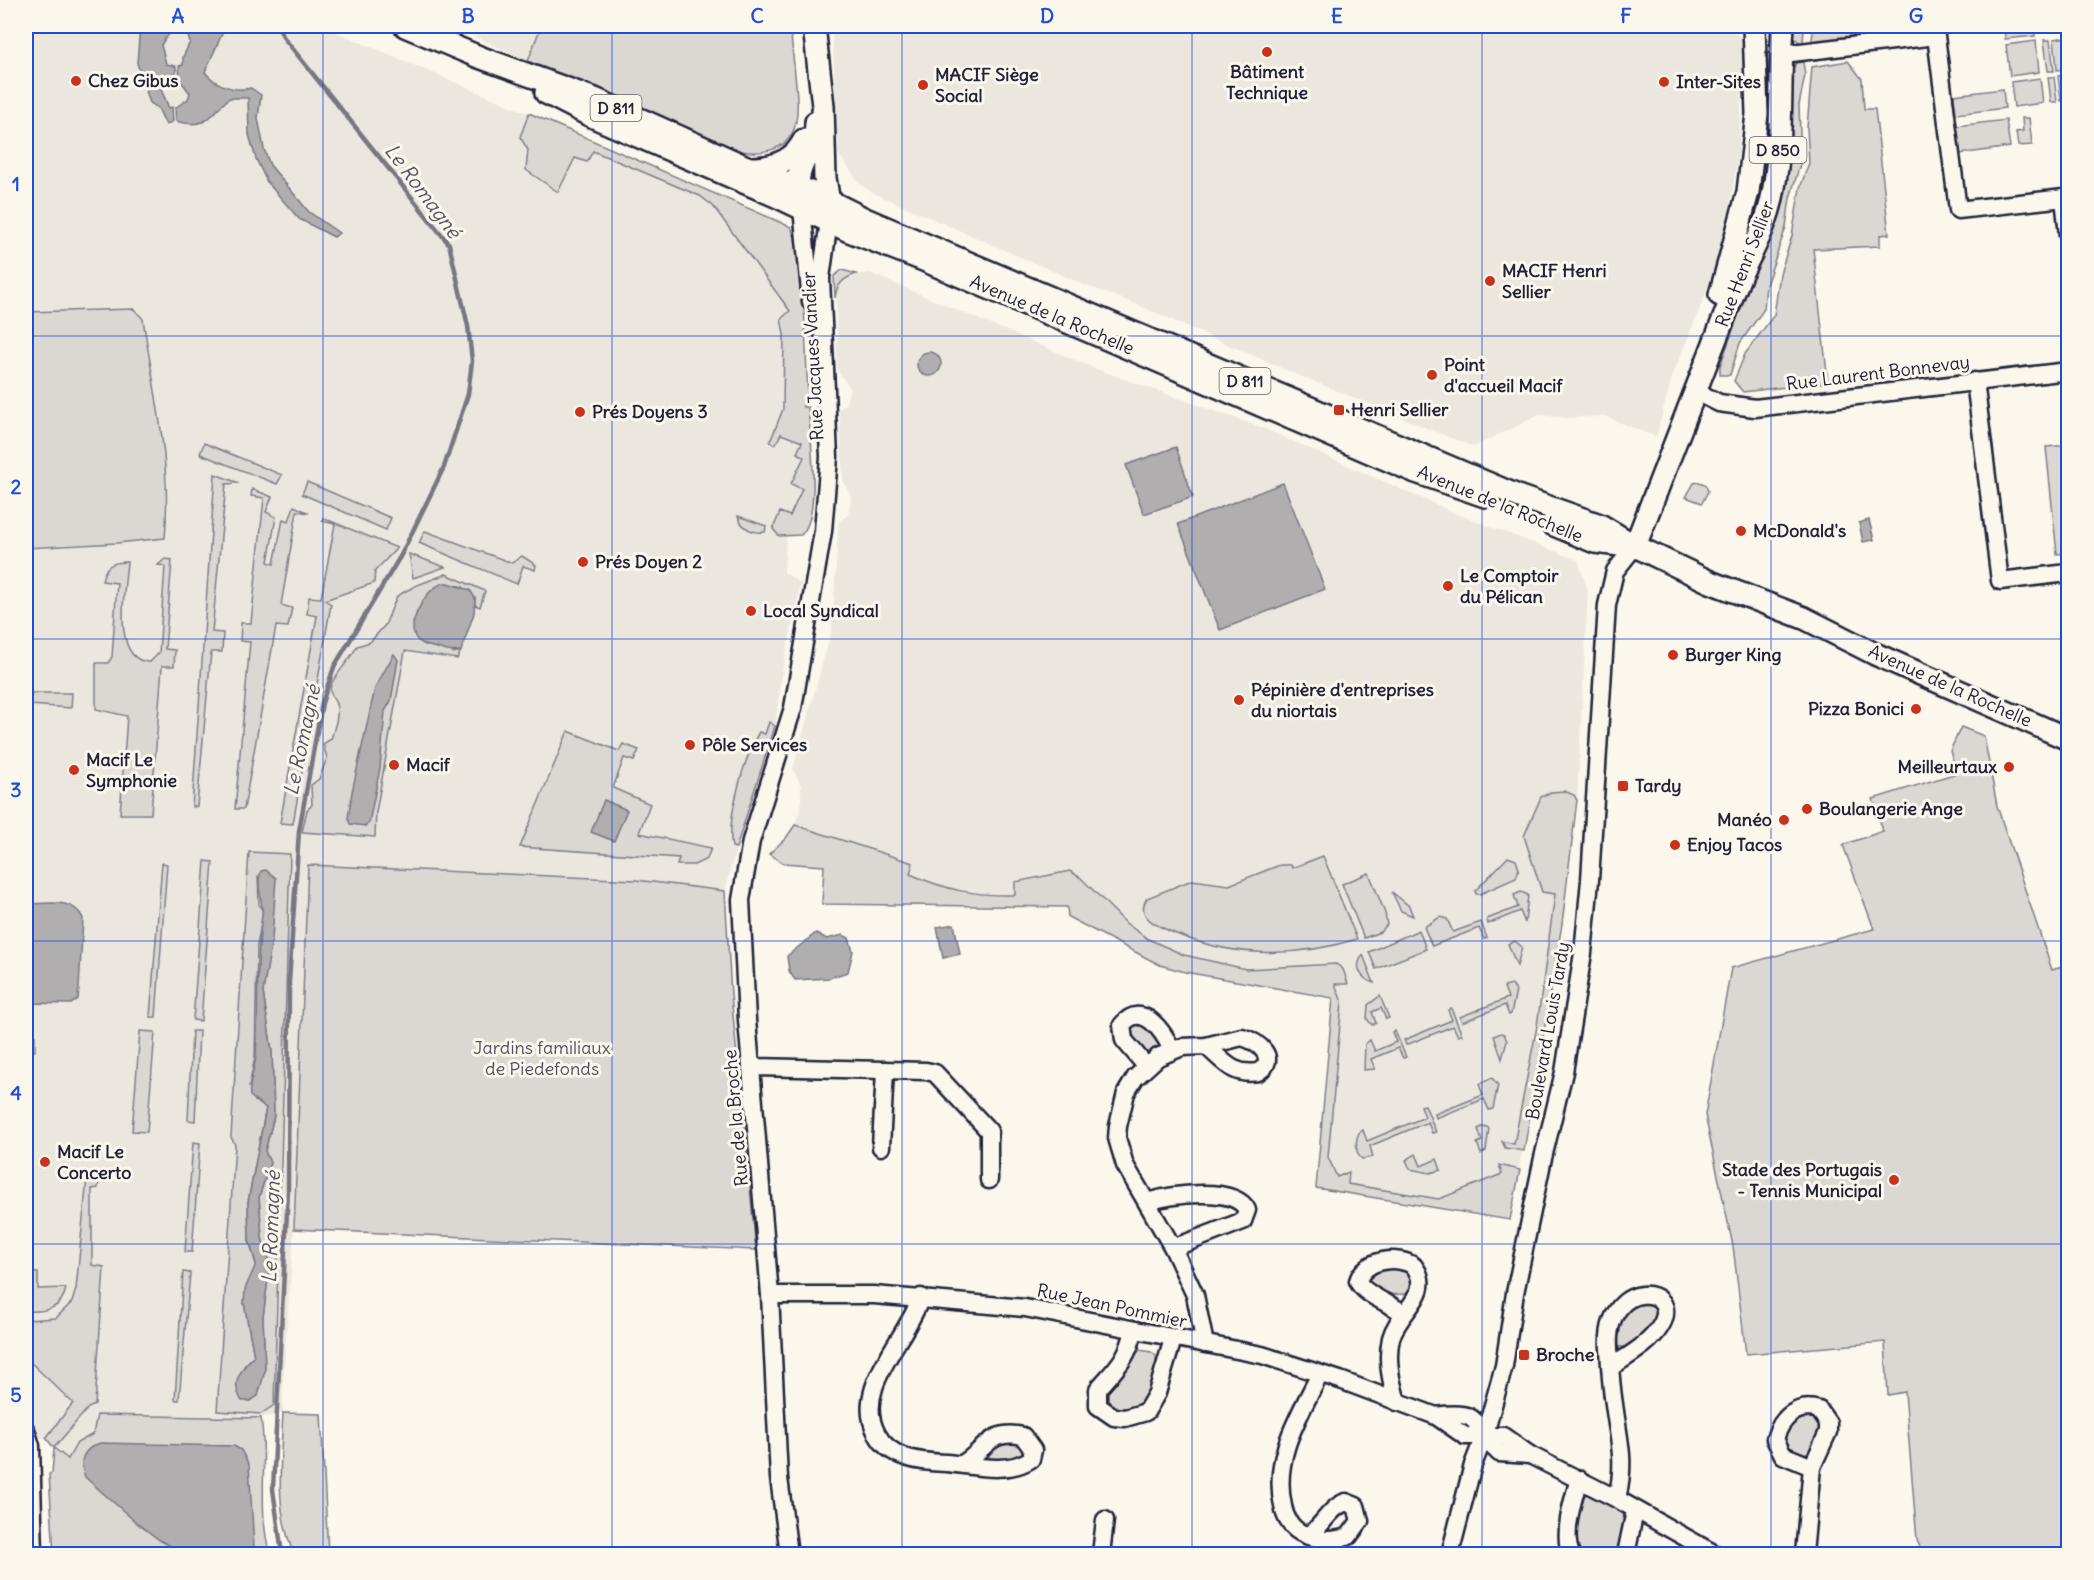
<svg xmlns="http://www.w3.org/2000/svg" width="2094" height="1580" font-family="Delius,sans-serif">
<rect width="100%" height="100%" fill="#fbf7ec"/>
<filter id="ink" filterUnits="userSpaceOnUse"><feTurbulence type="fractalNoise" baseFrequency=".0167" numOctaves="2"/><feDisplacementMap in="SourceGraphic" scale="12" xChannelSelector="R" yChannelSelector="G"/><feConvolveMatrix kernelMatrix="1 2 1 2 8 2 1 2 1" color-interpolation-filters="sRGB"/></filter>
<g filter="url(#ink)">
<g fill="#ebe7df">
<polygon points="26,26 322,26 780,220 791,227 802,255 808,398 804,399 803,407 808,407 812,455 811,517 801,535 786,537 784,572 801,584 782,671 775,726 736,848 725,891 636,880 308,865 294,1229 283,1380 283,1413 261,1418 97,1415 93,1434 77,1443 68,1459 46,1438 26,1436 26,548 117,543 165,538 168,514 163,449 143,319 134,309 26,311"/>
<polygon points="452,26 541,26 527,61"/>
<polygon points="832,26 1730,26 1744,42 1739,152 1728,214 1711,281 1672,377 1656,437 1604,416 1568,418 1539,415 1473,447 1286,370 1138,305 1087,286 871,192 859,183 838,153"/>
<polygon points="870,273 1096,369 1263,428 1457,514 1578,560 1588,591 1577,800 1562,924 1510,1220 1316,1188 1333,998 1185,972 1160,965 1068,917 1067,907 822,904 824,866 783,863 769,854 791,832 801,809 801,785 793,769 832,629 839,521 848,515 851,497 843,481 839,409 846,404 850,388 837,369 836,289 850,276"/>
</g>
<g fill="#dbd8d3" stroke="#7e7d87" stroke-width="1.5" fill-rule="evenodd">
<path d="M541,26H791C790,52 803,107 794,129C785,154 754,155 733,149L528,61Z"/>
<polygon points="1793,26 1804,26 1803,45 1792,36"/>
<polygon points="1814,26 1865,26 1866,38 1811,45"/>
<polygon points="2004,26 2034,26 2035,36 2005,39"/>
<polygon points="2068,37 2068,69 2057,70 2054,39"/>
<polygon points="2044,40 2050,40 2054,71 2048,71"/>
<polygon points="2036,41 2039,72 2010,76 2006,45"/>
<polygon points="1848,61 1862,79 1864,109 1875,109 1889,234 1880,235 1880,246 1813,249 1828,382 1743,392 1734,381 1745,354 1774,315 1780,274 1792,236 1800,188 1809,163 1807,128 1812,67"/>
<polygon points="1803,62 1805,75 1799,105 1801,161 1790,198 1786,227 1766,285 1764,309 1740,343 1730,375 1720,375 1720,366 1759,258 1790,73 1796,63"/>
<polygon points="2068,75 2068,100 2061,101 2058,76"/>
<polygon points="2048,77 2054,77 2057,102 2051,102"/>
<polygon points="2040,78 2043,103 2014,107 2011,82"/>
<polygon points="2003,89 2005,108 1956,114 1954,95"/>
<path d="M529,113L791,227L802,255L808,398L804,399L803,407H808C810,434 822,516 801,535L779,536L773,529L780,512L790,516L802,489L791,484L804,457L797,453L802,442L781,434L775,445L770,442L783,409L784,334L781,319L790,311L713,206L700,196L593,151L587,162L575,158L558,192L526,170L528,150L520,137Z"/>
<polygon points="2022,118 2029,118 2032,145 2018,146 2016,132 2023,131"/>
<polygon points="2006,120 2010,147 1960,154 1957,126"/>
<path d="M842,270L856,274C843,278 836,285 835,298L834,276Z"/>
<path d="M134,309L143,319C154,391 172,465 165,538L117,543L26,548V312Z"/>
<polygon points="204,443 282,475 277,484 200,454"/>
<polygon points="2068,445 2068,553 2057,554 2046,447"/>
<polygon points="215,474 239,483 226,484 212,632 223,633 222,652 211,652 197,806 192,807"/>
<polygon points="307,482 391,518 386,530 302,494"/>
<polygon points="1699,482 1705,484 1708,491 1702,503 1686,497 1694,483"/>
<polygon points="252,489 272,497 266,512 276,517 268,562 274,564 283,519 289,521 294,506 309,513 297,511 281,605 292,608 288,627 276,626 244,809 235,809 250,642 240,641 241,623 251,623 264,498 251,496"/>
<path d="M738,516L766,526L765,532C754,534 741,528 738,516Z"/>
<polygon points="323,518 397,548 375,571 374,583 325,600 331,604 293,824 280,823 317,616 307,614 309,597 321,598 335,524 322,521"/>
<polygon points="425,531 512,563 522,556 536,565 535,570 523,566 517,584 419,543"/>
<polygon points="409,554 445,567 413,578"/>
<path d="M165,559L172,560L165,649L175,650L174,666H162L151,814H120L127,716L96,709V663H108L112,657L117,583L102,581C105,565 112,562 127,562C125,588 111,662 150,662L159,653L165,566L158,565Z"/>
<path d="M446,574L485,591L480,607L475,605V598L463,587L447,583L418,613L413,623L453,653L461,651L457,659L405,651L376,812L375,837L302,832L307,810L312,805L311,785L319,779L327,758L323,744L331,739C334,729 339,717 337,707C335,698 328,694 331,685C334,676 351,659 357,646L370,642L385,625L397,596L415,586Z"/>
<polygon points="31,693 72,693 71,708 30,705"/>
<path d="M769,722L775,726L736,848L732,847C726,819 745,756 759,732L765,734Z"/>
<polygon points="1961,727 1984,736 1997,806 2052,970 2068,965 2068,1554 2010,1554 2009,1551 1923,1554 1917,1540 1905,1392 1888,1395 1885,1342 1746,1354 1733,1246 1705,1115 1731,968 1874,929 1843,845 1883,831 1873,799 1957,773 1950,751"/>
<polygon points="568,731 619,751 623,744 639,750 634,761 624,758 613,788 650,804 639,833 711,848 707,859 694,865 677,865 679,858 520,847"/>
<polygon points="1564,791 1574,795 1577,800 1562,924 1524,1151 1505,1148 1502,1141 1514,1144 1537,1026 1555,894 1542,892 1524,836 1541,797 1551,792"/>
<path d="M795,825L913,863L910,874C946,890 975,896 1015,895V882L1070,871L1081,878L1127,924L1148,939L1184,955L1246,969L1336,964L1343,969L1348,984H1335L1342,1002L1328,1157L1337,1177L1349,1172L1348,1184L1439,1199L1502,1174L1499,1165L1520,1170L1510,1220L1316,1188L1333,998L1185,972L1160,965L1068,917L1067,907L822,904L824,866L783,863L769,854L786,838Z"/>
<path d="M249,852L290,854L274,1405L261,1414L217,1411L235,1145L231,1137ZM258,877L274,903L263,992L272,1051L274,1116L265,1151L270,1163L259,1197L262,1238L270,1264L263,1317L265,1371L244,1366L254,1356L244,1303L256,1264L249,1240L248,1202L266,1108L255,1101L249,1087L255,1057L257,946L263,912L259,904Z"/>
<path d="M1323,856L1357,939C1292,959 1225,958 1163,928C1150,922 1137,914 1147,898L1192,880L1229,885L1280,865H1291L1292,868Z"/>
<polygon points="1508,857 1516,860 1519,869 1516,878 1480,894 1476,894 1475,891"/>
<polygon points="205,861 213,862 201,1021 193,1020"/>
<polygon points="162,863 167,864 156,1017 150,1017"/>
<polygon points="308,865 636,880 725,891 731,995 756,1250 294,1229"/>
<polygon points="1369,873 1385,913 1387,925 1380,932 1364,938 1342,884"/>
<polygon points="1392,892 1409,906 1413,916 1401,911"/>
<polygon points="1521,892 1528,895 1525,923 1520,911 1488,924 1487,919 1518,907 1514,895"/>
<polygon points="1440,917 1447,919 1453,932 1481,922 1487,938 1484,939 1479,928 1432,946 1424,927"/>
<polygon points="1419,930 1426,949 1376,969 1369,952"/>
<polygon points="1515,941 1522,947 1517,966 1508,944"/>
<path d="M1363,955L1374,983C1361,979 1353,967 1363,955Z"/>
<polygon points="1512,985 1516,991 1511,1014 1509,1015 1505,1005 1462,1022 1460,1017 1508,998 1504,987"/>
<polygon points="1380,996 1389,1018 1386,1019 1381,1008 1372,1012 1376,1023 1372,1025 1367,1019 1368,1005"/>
<polygon points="1451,1008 1462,1035 1458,1036 1453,1026 1406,1045 1404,1040 1452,1020 1448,1010"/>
<polygon points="1142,1021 1160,1039 1160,1045 1151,1053 1146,1053 1132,1042 1129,1028"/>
<polygon points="140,1031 155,1032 147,1132 132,1131"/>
<polygon points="192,1031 199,1031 195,1121 188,1120"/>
<polygon points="1395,1031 1406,1057 1403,1058 1398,1048 1371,1059 1375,1069 1364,1070 1365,1044 1370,1040 1375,1051 1396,1042 1392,1032"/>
<polygon points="1501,1033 1504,1034 1507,1041 1502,1059 1494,1036"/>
<rect x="26" y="1036" width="9" height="15"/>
<polygon points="1492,1078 1498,1085 1493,1109 1489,1110 1484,1099 1436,1118 1435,1114 1483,1095 1479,1084"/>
<path d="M1425,1105L1436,1132L1432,1133L1428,1122L1370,1146L1373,1157L1362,1159C1355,1154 1355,1140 1359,1133L1363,1130L1367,1141L1425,1117L1421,1106Z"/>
<polygon points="1484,1126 1489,1128 1486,1151 1481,1154 1477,1143 1482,1141 1478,1129"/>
<polygon points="193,1142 200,1143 192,1252 185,1252"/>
<polygon points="1416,1154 1421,1166 1437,1159 1441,1170 1430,1173 1410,1169 1406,1160"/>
<path d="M87,1178L99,1180L98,1188L92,1189V1265L104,1267L95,1405L88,1408L54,1448L68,1459L77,1443L93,1434L97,1415L261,1418C268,1462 257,1512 270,1554H54L49,1474L52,1473L54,1448L46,1438L73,1403L26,1358V1320L56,1318L72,1302L76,1289Z"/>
<path d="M1376,1268H1411L1416,1291C1398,1297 1382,1296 1367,1285V1276Z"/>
<path d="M26,1272L38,1273V1289L66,1288C62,1310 45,1312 26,1311Z"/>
<polygon points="183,1272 190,1273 179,1400 175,1400"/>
<polygon points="1649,1300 1658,1309 1657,1322 1629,1349 1618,1346 1615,1341 1623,1310"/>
<path d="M1140,1350L1151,1352L1156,1356V1381L1144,1407L1123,1413C1111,1407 1103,1404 1105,1390Z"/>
<path d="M283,1413L321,1414L328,1554H294C274,1509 281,1461 283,1413Z"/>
<polygon points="1797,1415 1816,1417 1822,1427 1814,1449 1803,1455 1789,1453 1782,1434"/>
<polygon points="1010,1439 1028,1447 1022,1459 991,1460 986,1451"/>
<polygon points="1589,1494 1618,1509 1626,1517 1623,1554 1578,1554 1573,1546 1581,1496"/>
</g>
<g fill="#b1aeb0" stroke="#787681" stroke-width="1.5">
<path d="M140,26H221L222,34L205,72C215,85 234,92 251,88L261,95L258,118L264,149L270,165L309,212L339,233L334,237L299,219L267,182L256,159L249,135L248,98H229C210,116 207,130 176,121L175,108L188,99L190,93L180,80L179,66L183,65V57L190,42L186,31C172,28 168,34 161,45L166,64L176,66V81L166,82L161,89L169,108L172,107L173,121L166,125L158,108L150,103L137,63Z"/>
<circle cx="929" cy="364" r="12"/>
<polygon points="1176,447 1193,497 1144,514 1126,465"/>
<polygon points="1283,483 1325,589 1220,630 1178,524"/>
<polygon points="1869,520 1874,540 1863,542 1859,523"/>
<path d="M447,583L470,590L475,598L474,613L461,651C452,653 446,651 437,648C428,646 417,644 414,634C408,619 430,582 447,583Z"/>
<polygon points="394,654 398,660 391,701 385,711 380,768 369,823 365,826 350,824 348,818 352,792 375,688"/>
<polygon points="604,800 627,810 614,841 591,832"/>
<path d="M266,870L276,878L272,940L263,992L272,1051L274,1116L265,1151L270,1163L259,1197L262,1238L270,1264L263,1317L265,1371L258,1396L250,1401H242C230,1383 240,1370 254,1356L244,1303L245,1289L256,1264L249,1240L248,1202L266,1108L250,1096C248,1082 255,1069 256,1055C259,1008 255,962 262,916C264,903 255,885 261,871Z"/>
<path d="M26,904C46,904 73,897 83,918L79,988L78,999L71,1004L26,1003Z"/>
<polygon points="954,924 960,954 943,958 937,927"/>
<polygon points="816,933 827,939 843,935 849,938 853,951 848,972 829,978 795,980 789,971 787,956"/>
<path d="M100,1443L234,1446L241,1450L249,1465L254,1547L251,1554H186L161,1541L138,1524L85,1477C78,1460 83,1449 100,1443Z"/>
</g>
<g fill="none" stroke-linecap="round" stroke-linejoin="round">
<polyline stroke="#787681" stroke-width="4.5" points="278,26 284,38 449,244 468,326 472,361 468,394 444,467 401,555 334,667 322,703 299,831 289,982 288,1192 273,1489 282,1554"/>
<defs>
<g id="minor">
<polyline points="1783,54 1936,36 1958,210 2064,198 2068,235"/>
<polyline points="802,208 811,302"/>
<polyline points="1975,381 2000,581 2068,573"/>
<polyline points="1695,391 1719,403 1755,408 2068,371"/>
<path d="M1146,1066L1124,1040L1122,1025C1142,1000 1163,1031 1172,1050"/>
<polyline points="751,1067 926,1071 935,1073 989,1131 989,1180"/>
<polyline points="881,1147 885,1070"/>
<path d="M1147,1202C1170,1195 1235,1185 1247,1210L1243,1221L1173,1248"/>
<polyline points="770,1295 874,1295 1025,1308 1262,1355 1340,1380 1436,1416 1465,1436 1503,1436 1530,1455 1617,1499 1715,1554"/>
<path d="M921,1297C906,1341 852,1388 877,1434C890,1459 920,1462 946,1463C972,1465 1007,1475 1031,1459L1033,1450L1023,1436C990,1428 985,1451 962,1464"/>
<path d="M1134,1331C1127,1360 1116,1368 1098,1389V1406L1114,1417L1125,1418L1146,1412L1157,1393L1173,1339"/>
<path d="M1205,1344L1195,1295L1173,1248L1125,1165L1117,1138L1118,1126L1126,1093L1135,1078L1158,1057L1182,1047L1206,1046L1242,1037C1259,1042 1279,1059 1258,1072C1232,1076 1224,1061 1206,1046"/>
<path d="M1610,1368C1627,1356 1649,1345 1660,1327C1686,1285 1604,1276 1609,1349C1610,1367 1611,1386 1614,1404C1619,1443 1626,1459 1617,1499"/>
<path d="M1397,1402C1391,1381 1386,1360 1391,1338C1398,1311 1435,1294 1414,1266C1398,1255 1364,1259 1358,1281C1363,1295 1391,1303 1404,1314"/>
<path d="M1436,1416C1487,1409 1470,1427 1499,1453L1530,1455"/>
<polyline points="26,1430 31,1446 34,1554"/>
<path d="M1308,1536C1322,1527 1330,1507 1346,1502L1356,1506L1360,1521L1349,1536C1333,1542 1320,1541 1304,1534C1292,1530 1285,1518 1283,1506C1272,1457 1299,1416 1320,1374"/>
<polyline points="789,1554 779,1478 770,1295 747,1020 741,900 751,841 793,708 823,531 829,457 821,278 829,221"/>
<polyline points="1101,1554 1105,1520"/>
<polyline points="1450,1554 1473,1465 1485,1434 1504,1366 1515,1293 1543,1158 1564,1072 1583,953 1590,880 1607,605 1615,571 1635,546"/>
<path d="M1571,1554C1562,1535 1573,1499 1579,1479"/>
<polyline points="1626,1554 1635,1511"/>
<path d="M1804,1554L1812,1467L1828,1432V1423L1819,1410C1797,1403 1781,1418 1775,1439L1783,1455L1812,1467"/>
</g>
<g id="major">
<polyline points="405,26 479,57 595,99 749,168 813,193 865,219 1520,497 1600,525 1635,546 1710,582 1804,618 1875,654 2068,739"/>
<polyline points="814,26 823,106 825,178 830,209"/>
<polyline points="546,93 587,114 776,196 849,231 926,261 1416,472 1485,496"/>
<path d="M751,168C773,168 794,161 804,140"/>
<path d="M799,198C793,161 817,152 816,122"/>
<polyline points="1720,295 1748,192 1757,114 1754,26"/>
<polyline points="1552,524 1595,542 1628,546"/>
<path d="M1635,546L1741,274C1754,248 1768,222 1773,193C1784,137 1779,81 1783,26"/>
</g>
</defs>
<use href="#minor" stroke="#22223b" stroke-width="21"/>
<use href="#major" stroke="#22223b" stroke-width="26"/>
<use href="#minor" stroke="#fbf7ec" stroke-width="16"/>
<use href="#major" stroke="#fbf7ec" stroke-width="21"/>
</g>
</g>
<path fill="none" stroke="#1d4ed8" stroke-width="1.5" stroke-opacity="0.55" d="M323,26V1554M612,26V1554M902,26V1554M1192,26V1554M1482,26V1554M1771,26V1554M26,336H2068M26,639H2068M26,941H2068M26,1244H2068"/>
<g fill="#c8321e" stroke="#fbf7ec" stroke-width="2">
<circle cx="1267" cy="52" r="6"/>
<circle cx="76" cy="81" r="6"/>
<circle cx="1664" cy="82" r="6"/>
<circle cx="923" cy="85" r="6"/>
<circle cx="1490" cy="281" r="6"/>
<circle cx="1432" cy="375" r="6"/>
<rect x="1333" y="404" width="12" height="12" rx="3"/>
<circle cx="580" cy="412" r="6"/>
<circle cx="1741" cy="531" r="6"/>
<circle cx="583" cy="562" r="6"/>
<circle cx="1448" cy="586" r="6"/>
<circle cx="751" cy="611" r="6"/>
<circle cx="1673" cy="655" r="6"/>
<circle cx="1239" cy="700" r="6"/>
<circle cx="1916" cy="709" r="6"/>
<circle cx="690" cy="745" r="6"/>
<circle cx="394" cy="765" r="6"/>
<circle cx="2009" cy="767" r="6"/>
<circle cx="74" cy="770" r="6"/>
<rect x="1617" y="780" width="12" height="12" rx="3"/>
<circle cx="1807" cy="809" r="6"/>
<circle cx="1784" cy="820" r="6"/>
<circle cx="1675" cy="845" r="6"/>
<circle cx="45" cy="1162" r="6"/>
<circle cx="1894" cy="1180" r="6"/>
<rect x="1518" y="1349" width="12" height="12" rx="3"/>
</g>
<g text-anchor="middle" stroke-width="6" stroke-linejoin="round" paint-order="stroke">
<g fill="#fbf7ec" stroke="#636270" stroke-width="1.5">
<rect x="590.5" y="95" width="51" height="26" rx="4.5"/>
<rect x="1749.5" y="137" width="57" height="26" rx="4.5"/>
<rect x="1219.5" y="368" width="51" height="26" rx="4.5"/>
</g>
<g font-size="16" font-weight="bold" fill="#22223b">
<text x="616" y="114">D 811</text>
<text x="1778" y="156">D 850</text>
<text x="1245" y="387">D 811</text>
</g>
<g font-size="18" font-weight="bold" fill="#22223b" stroke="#fbf7ec" text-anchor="start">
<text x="1267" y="78" text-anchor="middle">Bâtiment<tspan x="1267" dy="21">Technique</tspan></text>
<text x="935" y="81">MACIF Siège<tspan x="935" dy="21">Social</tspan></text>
<text x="88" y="87">Chez Gibus</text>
<text x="1676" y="88">Inter-Sites</text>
<text x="1502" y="277">MACIF Henri<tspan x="1502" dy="21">Sellier</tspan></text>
<text x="1444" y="371">Point<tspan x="1444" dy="21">d'accueil Macif</tspan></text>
<text x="1351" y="416">Henri Sellier</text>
<text x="592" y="418">Prés Doyens 3</text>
<text x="1753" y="537">McDonald's</text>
<text x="595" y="568">Prés Doyen 2</text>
<text x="1460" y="582">Le Comptoir<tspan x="1460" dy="21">du Pélican</tspan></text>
<text x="763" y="617">Local Syndical</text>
<text x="1685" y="661">Burger King</text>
<text x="1251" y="696">Pépinière d'entreprises<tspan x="1251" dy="21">du niortais</tspan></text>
<text x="1904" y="715" text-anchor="end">Pizza Bonici</text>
<text x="702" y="751">Pôle Services</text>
<text x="86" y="766">Macif Le<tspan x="86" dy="21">Symphonie</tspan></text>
<text x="406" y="771">Macif</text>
<text x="1997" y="773" text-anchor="end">Meilleurtaux</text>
<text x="1635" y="792">Tardy</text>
<text x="1819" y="815">Boulangerie Ange</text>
<text x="1772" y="826" text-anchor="end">Manéo</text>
<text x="1687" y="851">Enjoy Tacos</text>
<text x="57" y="1158">Macif Le<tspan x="57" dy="21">Concerto</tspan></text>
<text x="1882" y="1176" text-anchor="end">Stade des Portugais<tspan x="1882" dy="21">- Tennis Municipal</tspan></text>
<text x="1536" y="1361">Broche</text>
</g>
<g font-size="18" fill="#22223b" stroke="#fbf7ec">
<text transform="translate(1745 264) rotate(-69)" y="6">Rue Henri Sellier</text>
<text transform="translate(1052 315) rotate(23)" y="6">Avenue de la Rochelle</text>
<text transform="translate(813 356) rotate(-93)" y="6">Rue Jacques Vandier</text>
<text transform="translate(1878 373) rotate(-7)" y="6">Rue Laurent Bonnevay</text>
<text transform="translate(1500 504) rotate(22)" y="6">Avenue de la Rochelle</text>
<text transform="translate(1950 686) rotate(24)" y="6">Avenue de la Rochelle</text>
<text transform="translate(1548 1031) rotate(-80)" y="6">Boulevard Louis Tardy</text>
<text transform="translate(736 1118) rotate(-95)" y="6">Rue de la Broche</text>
<text transform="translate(1112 1306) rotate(12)" y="6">Rue Jean Pommier</text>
</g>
<g font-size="18" fill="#505061" stroke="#fbf7ec">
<text x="542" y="1054">Jardins familiaux<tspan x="542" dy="21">de Piedefonds</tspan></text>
</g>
<g font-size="20" font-style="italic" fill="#545364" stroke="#fbf7ec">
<text transform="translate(423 191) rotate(53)" y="7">Le Romagné</text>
<text transform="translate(302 740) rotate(-78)" y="7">Le Romagné</text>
<text transform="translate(271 1227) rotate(-88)" y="7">Le Romagné</text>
</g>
</g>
<rect width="2094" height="1580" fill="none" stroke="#fbf7ec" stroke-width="66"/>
<rect x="33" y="33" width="2028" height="1514" fill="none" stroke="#1d4ed8" stroke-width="2"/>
<g font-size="20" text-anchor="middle" font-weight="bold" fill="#1d4ed8">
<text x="178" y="23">A</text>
<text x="468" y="23">B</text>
<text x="757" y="23">C</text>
<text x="1047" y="23">D</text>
<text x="1337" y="23">E</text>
<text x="1626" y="23">F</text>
<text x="1916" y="23">G</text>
<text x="16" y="191">1</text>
<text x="16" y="494">2</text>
<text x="16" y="797">3</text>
<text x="16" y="1100">4</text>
<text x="16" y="1402">5</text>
</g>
</svg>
